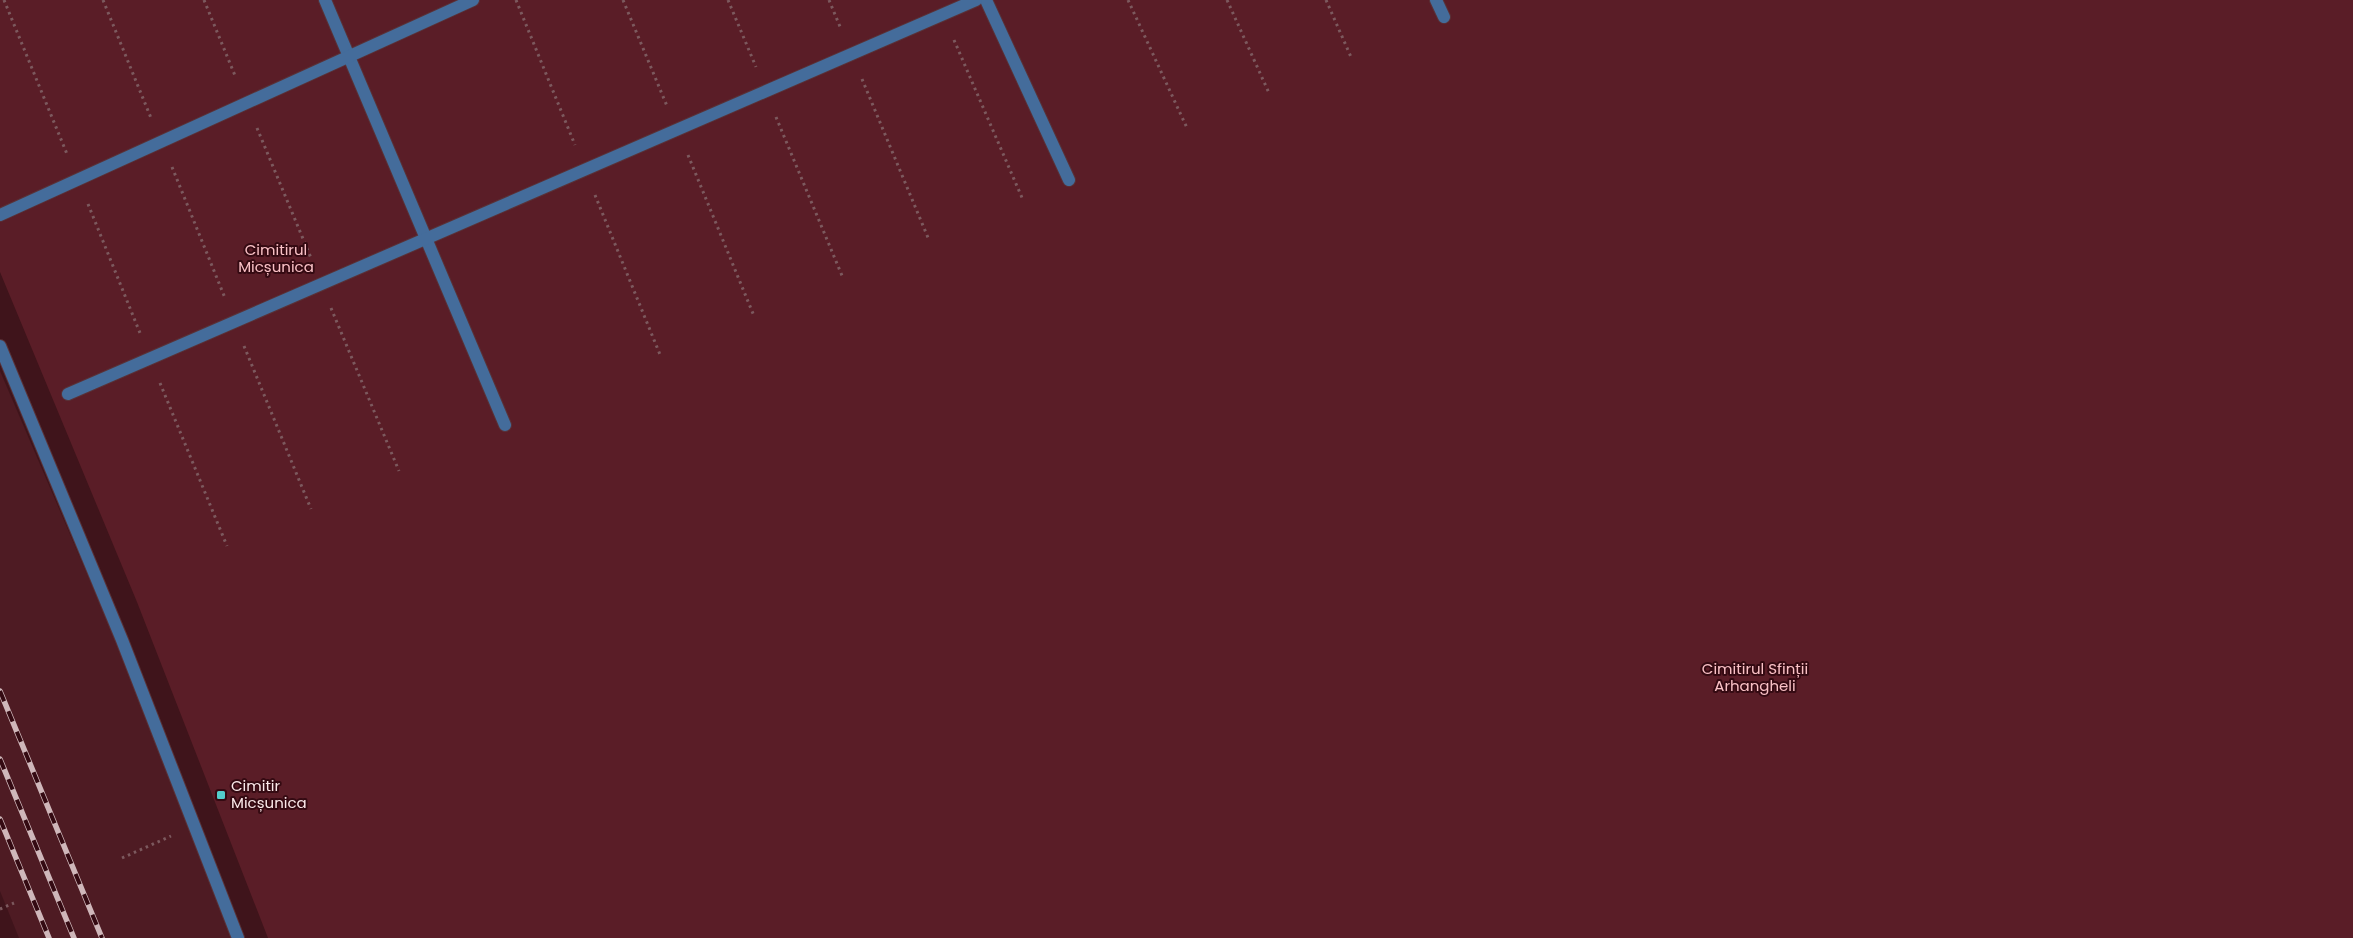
<svg xmlns="http://www.w3.org/2000/svg" width="2353" height="938" font-family="Poppins,sans-serif">
<rect width="100%" height="100%" fill="#3f141b"/>
<polygon fill="#4e1b23" points="0,371 243,938 19,938 0,891"/>
<polygon fill="#5a1d27" points="0,0 2353,0 2353,938 268,938 137,602 0,272"/>
<g fill="none" stroke-linecap="round" stroke-linejoin="round">
<defs>
<polyline id="lane" points="0,346 122,640 238,938"/>
<g id="street">
<polyline points="325,0 505,425"/>
<polyline points="986,0 1069,180"/>
<polyline points="1436,0 1444,17"/>
<polyline points="0,215 473,0"/>
<polyline points="68,394 976,0"/>
</g>
</defs>
<use href="#lane" stroke="#593238" stroke-width="14"/>
<use href="#street" stroke="#593238" stroke-width="14"/>
<g stroke="#7c595e" stroke-width="3" stroke-dasharray="2.5 4" stroke-linecap="butt">
<polyline points="4,0 67,154"/>
<polyline points="103,0 151,118"/>
<polyline points="204,0 236,78"/>
<polyline points="516,0 575,145"/>
<polyline points="623,0 667,106"/>
<polyline points="728,0 756,67"/>
<polyline points="829,0 841,29"/>
<polyline points="1128,0 1187,128"/>
<polyline points="1227,0 1269,93"/>
<polyline points="1326,0 1351,57"/>
<polyline points="954,40 1023,200"/>
<polyline points="862,79 929,240"/>
<polyline points="776,117 843,278"/>
<polyline points="257,128 311,258"/>
<polyline points="688,155 754,316"/>
<polyline points="172,167 225,298"/>
<polyline points="595,195 661,357"/>
<polyline points="88,204 140,333"/>
<polyline points="331,308 399,471"/>
<polyline points="244,346 311,509"/>
<polyline points="160,383 227,546"/>
<polyline points="122,858 171,836"/>
<polyline points="0,909 14,903"/>
</g>
<use href="#lane" stroke="#446c9b" stroke-width="12"/>
<use href="#street" stroke="#446c9b" stroke-width="12"/>
<defs>
<g id="rail">
<polyline points="0,691 102,938"/>
<polyline points="0,759 74,938"/>
<polyline points="0,819 49,938"/>
</g>
</defs>
<use href="#rail" stroke="#cfb7ba" stroke-width="5.5"/>
<use href="#rail" stroke="#340a12" stroke-width="4" stroke-dasharray="11" stroke-linecap="butt"/>
</g>
<rect fill="#53cdcb" stroke="#340a12" stroke-width="2" x="216" y="790" width="10" height="10" rx="2.5"/>
<g text-anchor="middle" stroke-width="4" stroke-linejoin="round" paint-order="stroke">
<g font-size="15" fill="#fac1c6" stroke="#340a12">
<text x="276" y="255">Cimitirul<tspan x="276" dy="17">Micșunica</tspan></text>
<text x="1755" y="674">Cimitirul Sfinții<tspan x="1755" dy="17">Arhangheli</tspan></text>
</g>
<g font-size="15" fill="#fbe9ea" stroke="#340a12" text-anchor="start">
<text x="231" y="791">Cimitir<tspan x="231" dy="17">Micșunica</tspan></text>
</g>
</g>
</svg>
